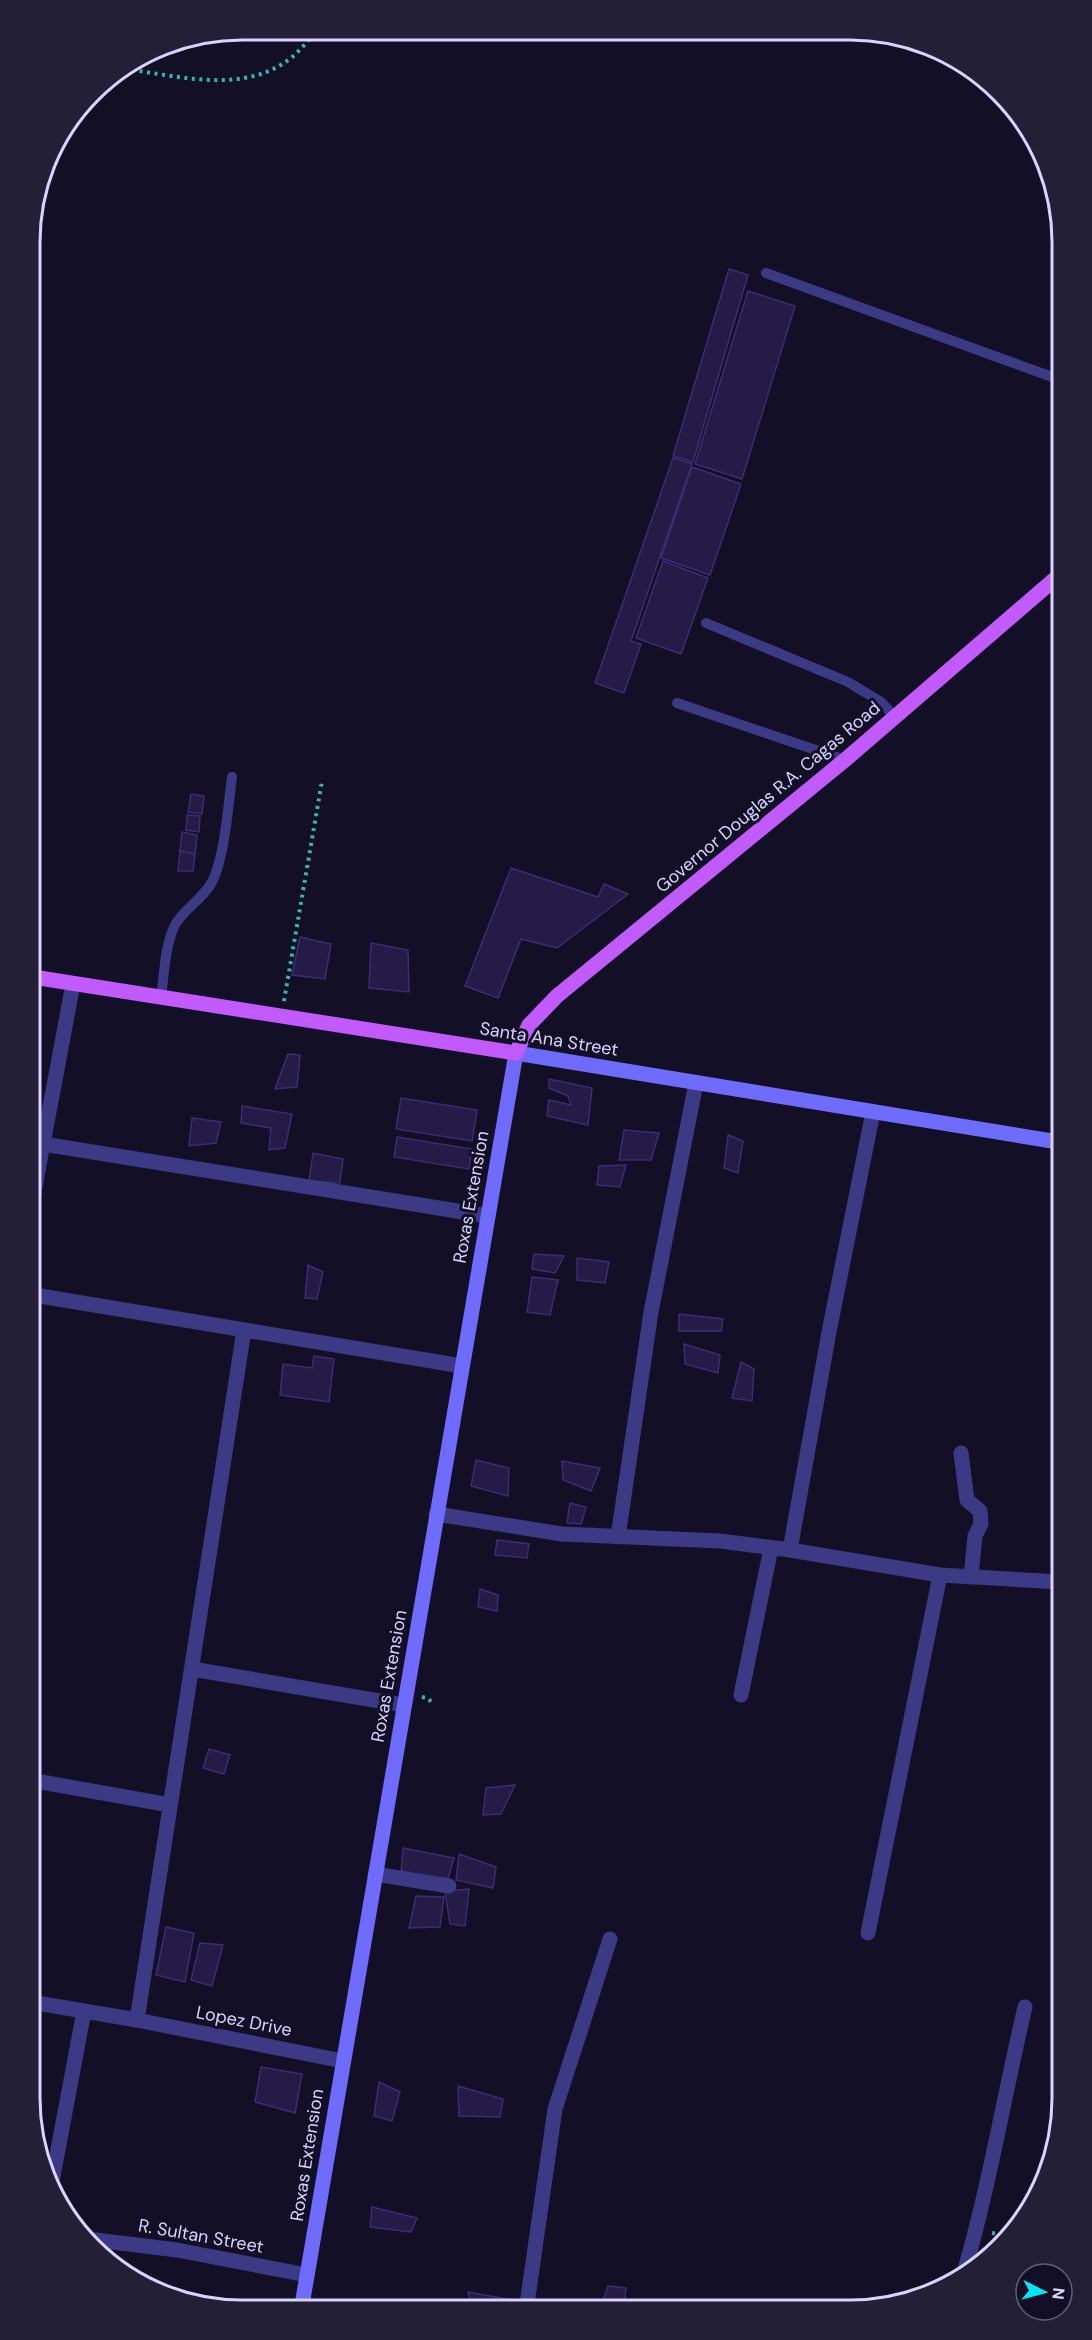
<svg xmlns="http://www.w3.org/2000/svg" width="1092" height="2340" font-family="'DM Sans',sans-serif">
<rect width="100%" height="100%" fill="#130f26"/>
<g fill="#241b47" stroke="#3b2d73" stroke-width="1.5">
<polygon points="729,269 748,275 693,462 673,456"/>
<polygon points="748,291 795,306 742,479 695,464"/>
<polygon points="673,458 692,464 631,641 641,644 624,693 595,683"/>
<polygon points="692,467 741,484 710,575 661,558"/>
<polygon points="663,561 708,578 681,654 636,638"/>
<polygon points="191,794 204,796 202,814 188,812"/>
<polygon points="187,815 200,816 199,832 186,830"/>
<polygon points="182,832 197,835 195,854 180,851"/>
<polygon points="180,851 195,854 193,871 178,871"/>
<polygon points="511,868 598,897 604,884 628,894 557,948 521,939 498,998 465,986"/>
<polygon points="300,937 331,944 325,979 292,975"/>
<polygon points="371,943 408,950 409,992 369,988"/>
<polygon points="288,1054 300,1055 297,1087 275,1089"/>
<polygon points="549,1079 592,1088 588,1125 547,1116 549,1100 571,1105 568,1096 549,1088"/>
<polygon points="401,1098 477,1110 472,1141 396,1129"/>
<polygon points="242,1106 292,1114 285,1148 269,1150 271,1128 241,1123"/>
<polygon points="192,1118 221,1122 216,1143 189,1146"/>
<polygon points="624,1130 659,1133 651,1160 619,1160"/>
<polygon points="728,1135 743,1141 738,1173 724,1168"/>
<polygon points="397,1137 472,1149 469,1169 394,1157"/>
<polygon points="313,1153 343,1159 340,1183 309,1181"/>
<polygon points="626,1165 620,1187 597,1185 599,1166"/>
<polygon points="534,1254 564,1256 555,1273 532,1269"/>
<polygon points="577,1258 609,1262 605,1283 577,1280"/>
<polygon points="308,1265 323,1272 317,1299 305,1298"/>
<polygon points="532,1277 558,1280 550,1315 527,1312"/>
<polygon points="679,1314 723,1319 721,1331 679,1331"/>
<polygon points="684,1344 720,1355 718,1373 685,1364"/>
<polygon points="314,1356 334,1359 329,1402 280,1395 283,1364 312,1368"/>
<polygon points="741,1362 754,1369 752,1401 732,1398"/>
<polygon points="476,1460 509,1468 508,1496 471,1486"/>
<polygon points="562,1461 600,1468 591,1491 563,1480"/>
<polygon points="570,1503 586,1507 581,1524 567,1523"/>
<polygon points="497,1540 529,1544 527,1558 495,1555"/>
<polygon points="480,1589 498,1595 497,1611 478,1607"/>
<polygon points="209,1749 230,1755 224,1774 203,1768"/>
<polygon points="515,1785 501,1814 483,1815 486,1788"/>
<polygon points="403,1848 454,1858 448,1879 401,1874"/>
<polygon points="459,1854 496,1867 493,1888 456,1880"/>
<polygon points="469,1889 465,1926 450,1924 445,1891"/>
<polygon points="416,1896 444,1897 440,1927 409,1928"/>
<polygon points="166,1927 194,1933 185,1982 156,1975"/>
<polygon points="200,1943 223,1945 212,1986 191,1980"/>
<polygon points="261,2067 302,2074 295,2113 255,2102"/>
<polygon points="379,2082 400,2092 392,2121 374,2116"/>
<polygon points="458,2086 503,2099 500,2117 459,2116"/>
<polygon points="372,2207 417,2218 411,2232 370,2227"/>
<polygon points="608,2286 626,2288 624,2304 602,2304"/>
<polygon points="468,2292 513,2300 512,2305 471,2305"/>
</g>
<g fill="none" stroke-linecap="round" stroke-linejoin="round">
<g stroke="#2fb8b0" stroke-width="4" stroke-dasharray="3 4.5" stroke-linecap="butt">
<path d="M125,69C180,76 243,95 291,58C301,50 309,39 317,30"/>
<polyline points="284,1001 322,781"/>
<polyline points="422,1697 427,1698 433,1703"/>
<polyline points="992,2233 1009,2236"/>
</g>
<g stroke="#3d3a85" stroke-width="10">
<polyline points="766,273 1055,378"/>
<polyline points="706,623 848,682 881,702 895,717"/>
<polyline points="677,703 845,760"/>
<path d="M161,997C164,976 165,944 175,925C184,908 204,899 213,880C225,854 228,806 232,777"/>
</g>
<g stroke="#3d3a85" stroke-width="15">
<polyline points="43,1144 488,1216"/>
<polyline points="34,1192 73,984"/>
<polyline points="34,1295 462,1366"/>
<polyline points="961,1453 967,1500 980,1511 981,1524 975,1536 971,1577"/>
<polyline points="436,1514 562,1534 720,1541 790,1550 940,1575 1060,1582"/>
<polyline points="618,1537 651,1312 696,1083"/>
<polyline points="790,1550 829,1332 873,1112"/>
<polyline points="192,1669 403,1705"/>
<polyline points="741,1695 771,1548"/>
<polyline points="36,1781 170,1805"/>
<polyline points="375,1874 449,1886"/>
<polyline points="868,1933 940,1575"/>
<polyline points="37,2003 137,2020 343,2061"/>
<polyline points="137,2020 244,1330"/>
<polyline points="51,2187 84,2011"/>
<polyline points="88,2239 177,2250 307,2275"/>
<path d="M963,2276C989,2188 1004,2096 1025,2007"/>
<polyline points="527,2304 555,2109 610,1939"/>
</g>
<polyline stroke="#6f6bff" stroke-width="15" points="302,2305 516,1053 1058,1142"/>
<polyline stroke="#c25bff" stroke-width="15" points="33,977 516,1053 529,1025 557,996 845,760 1056,578"/>
</g>
<g text-anchor="middle" stroke-width="6" stroke-linejoin="round" paint-order="stroke">
<g font-size="18" fill="#d9d4ff" stroke="#130f26">
<text transform="translate(768 797) rotate(-40)" y="6">Governor Douglas R.A. Cagas Road</text>
<text transform="translate(549 1039) rotate(9)" y="6">Santa Ana Street</text>
<text transform="translate(471 1197) rotate(-80)" y="6">Roxas Extension</text>
<text transform="translate(389 1676) rotate(-80)" y="6">Roxas Extension</text>
<text transform="translate(244 2021) rotate(11)" y="6">Lopez Drive</text>
<text transform="translate(307 2155) rotate(-81)" y="6">Roxas Extension</text>
<text transform="translate(201 2236) rotate(10)" y="6">R. Sultan Street</text>
</g>
</g>
<path d="M0 0H1092V2340H0ZM242 40H850A202 202 0 0 1 1052 242V2098A202 202 0 0 1 850 2300H242A202 202 0 0 1 40 2098V242A202 202 0 0 1 242 40Z" fill="#231f37" fill-rule="evenodd"/>
<path fill="none" stroke="#d9d4ff" stroke-width="3" d="M242 40H850A202 202 0 0 1 1052 242V2098A202 202 0 0 1 850 2300H242A202 202 0 0 1 40 2098V242A202 202 0 0 1 242 40Z"/>
<g transform="translate(1044 2292) rotate(96)"><circle r="28" fill="#130f26" stroke="#625e7d" stroke-width="1.5"/>
<path d="M0-4.5L10 22L0 15L-10 22Z" fill="#00e5ff"/>
<text y="-9" font-size="16" font-weight="bold" text-anchor="middle" fill="#d9d4ff">N</text>
</g>
</svg>
